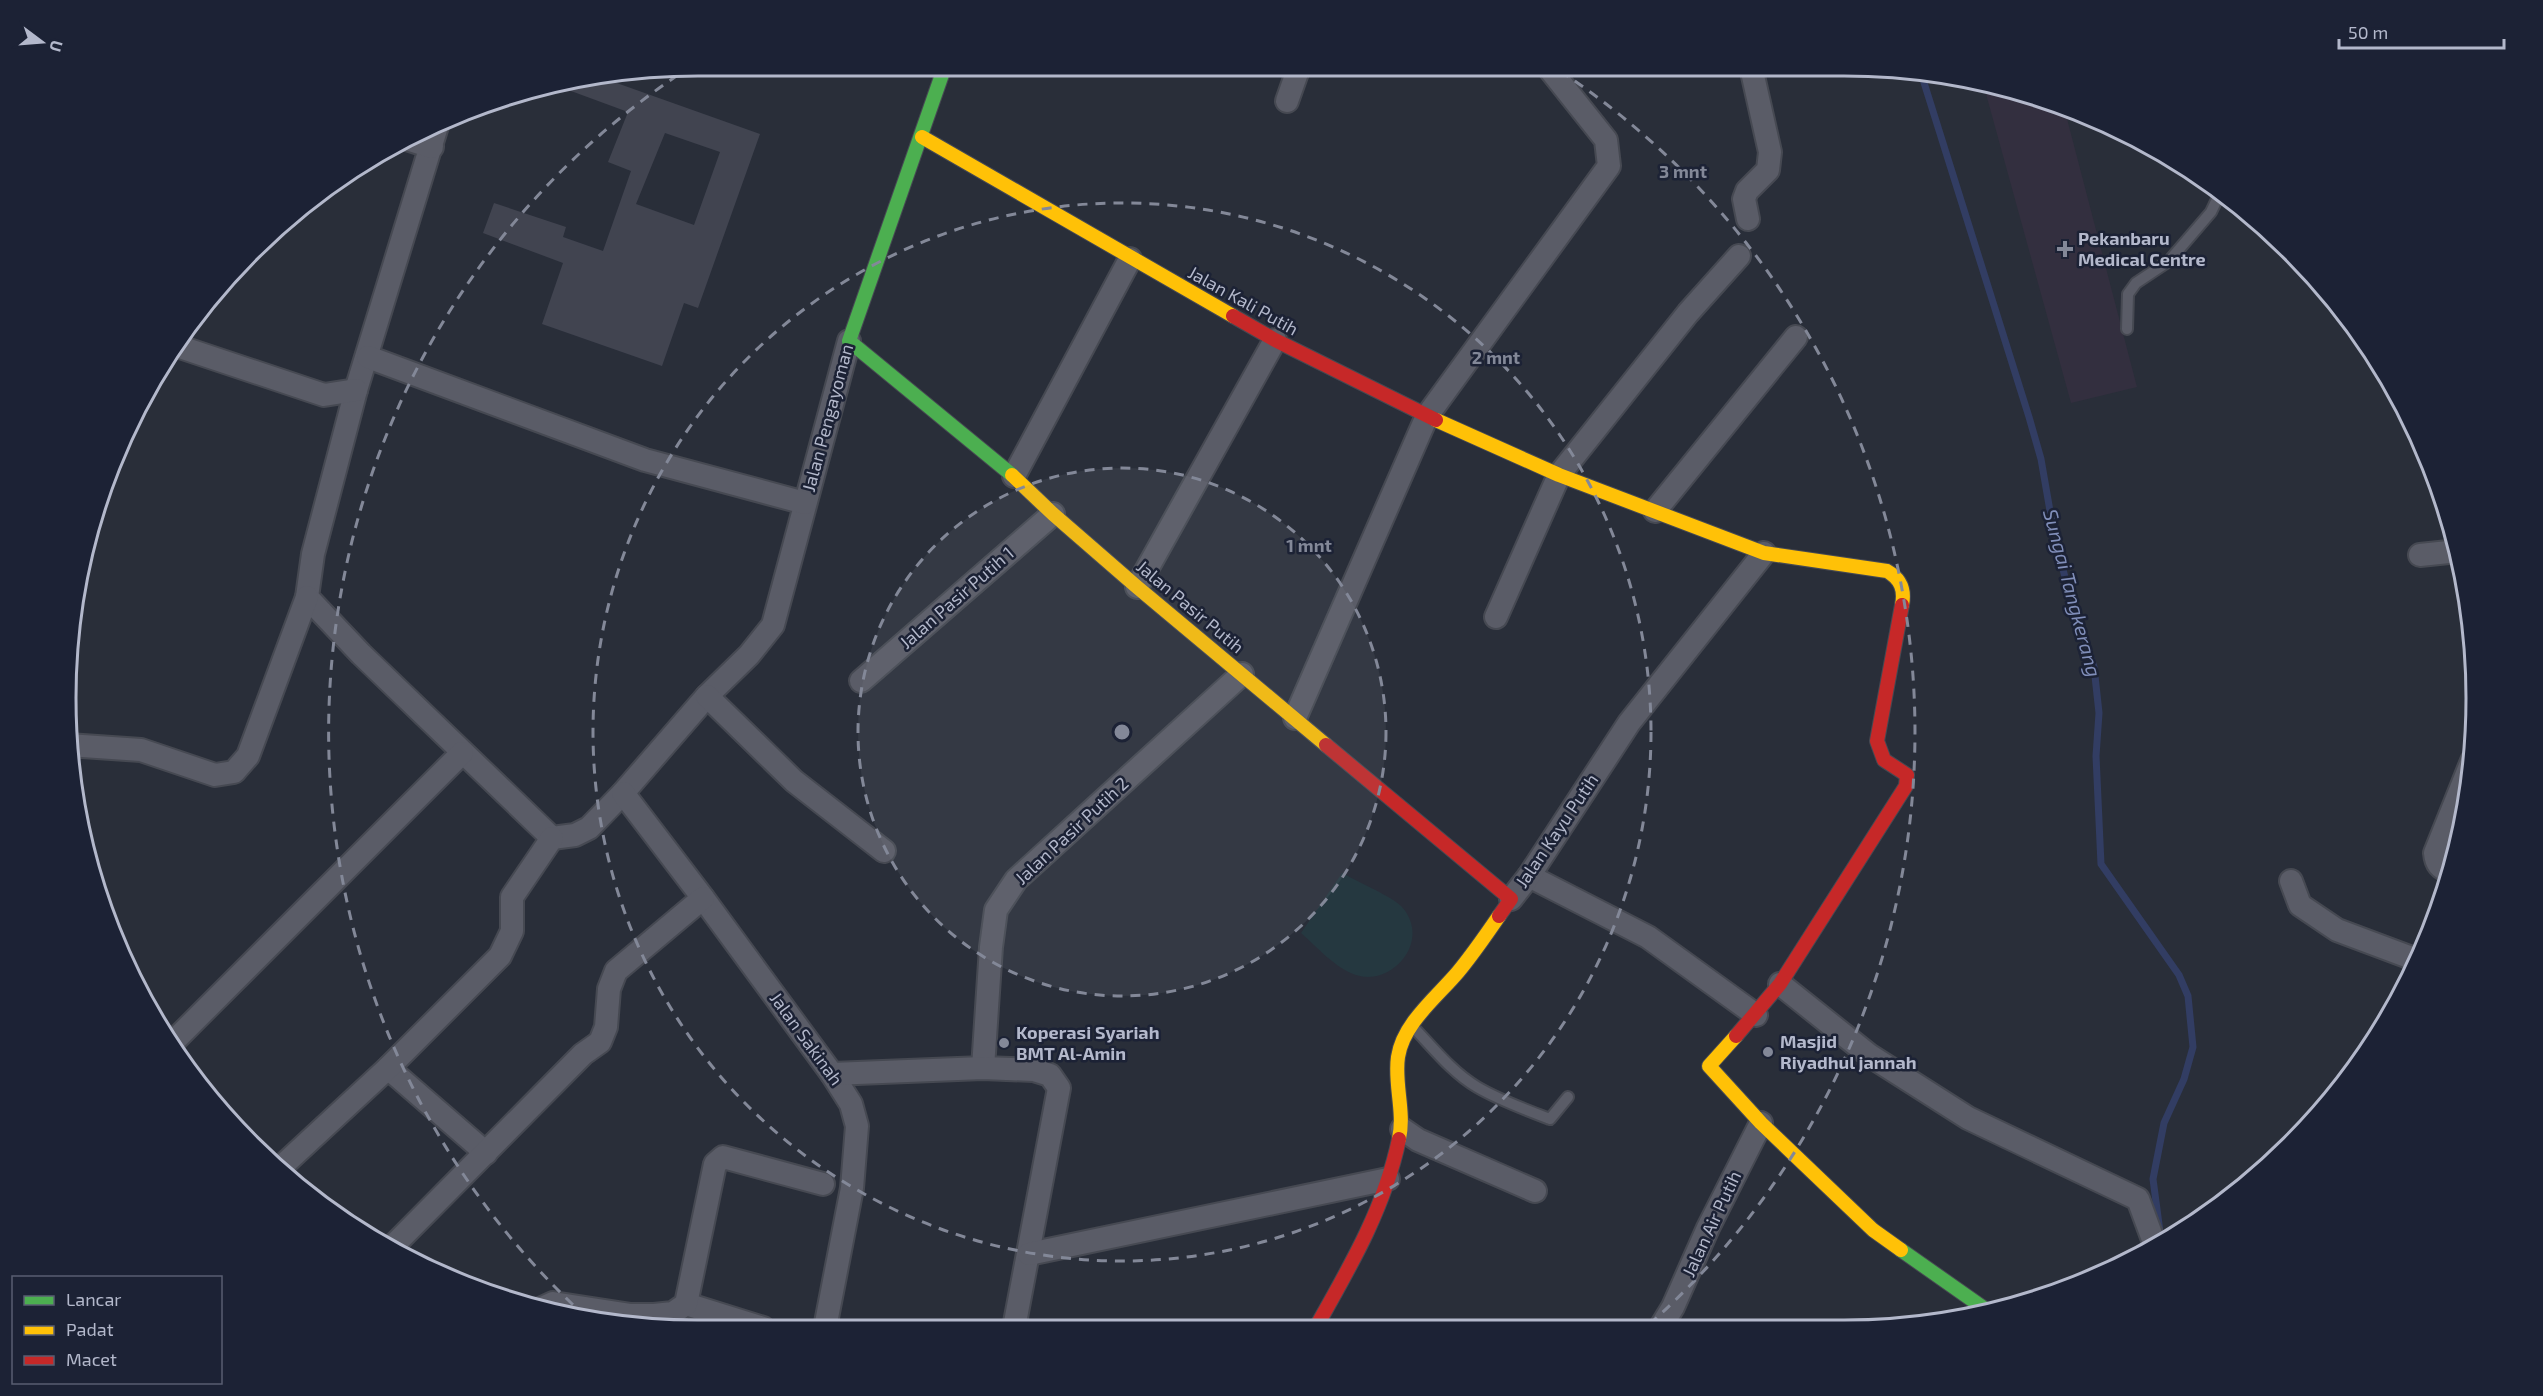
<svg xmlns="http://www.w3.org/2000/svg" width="2543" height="1396" font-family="'Exo 2',sans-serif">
<rect width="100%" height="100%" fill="#292e39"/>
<polygon fill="#332f3f" points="1983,83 2009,88 2065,111 2137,387 2071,403"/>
<path fill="#253840" d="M1342,873C1356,881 1393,897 1402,907C1432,941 1392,987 1356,975C1335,968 1317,947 1301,933Z"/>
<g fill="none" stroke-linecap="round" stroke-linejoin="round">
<polyline stroke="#323d63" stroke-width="7" points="1921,73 2029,417 2041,459 2054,534 2068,589 2094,667 2099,713 2096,756 2101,864 2179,975 2188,996 2193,1047 2184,1079 2164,1123 2153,1179 2160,1232"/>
</g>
<path fill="#414450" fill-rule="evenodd" d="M597,76L760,134L698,308L684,303L662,366L542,324L563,263L483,233L494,203L566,227L563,237L603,251L631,171L608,162L628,112L552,84L575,78ZM665,133L720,152L694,225L636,204Z"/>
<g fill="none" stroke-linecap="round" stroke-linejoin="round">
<defs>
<g id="lane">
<polyline points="2127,329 2128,294 2136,283 2169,261 2211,212 2220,193"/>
<path d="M1415,1029C1434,1049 1453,1073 1477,1087C1499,1100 1526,1110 1550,1119L1568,1097"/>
</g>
<g id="street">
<polyline points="1287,101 1299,67"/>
<polyline points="437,126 356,390 313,554 307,597 361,654 552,838 575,835 589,828 623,793 707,696 749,655 773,625 849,341"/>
<polyline points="407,139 432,147"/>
<polyline points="1748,219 1744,199 1747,191 1768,170 1770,152 1751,67"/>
<polyline points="174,345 324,395 356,390"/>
<polyline points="368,357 645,460 805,503"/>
<polyline points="1014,476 1130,259"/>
<polyline points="1655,511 1796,337"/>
<polyline points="2420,555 2458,551"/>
<polyline points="1137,587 1275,340"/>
<polyline points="1496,617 1559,475 1688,313 1739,256"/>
<polyline points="861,681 1053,514"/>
<polyline points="707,696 794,781 884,851"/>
<polyline points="1295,718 1427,416 1609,166 1606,140 1548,67"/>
<polyline points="68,745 141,750 215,775 234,772 248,756 307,597"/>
<polyline points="623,793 703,898 832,1074 851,1104 857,1126 852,1188 825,1328"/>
<path d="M2450,872C2440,868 2436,864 2435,853L2472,761"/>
<polyline points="1529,876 1648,937 1756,1015"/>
<polyline points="2291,881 2300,905 2337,930 2417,960"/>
<polyline points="1511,899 1529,876 1629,723 1764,553"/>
<polyline points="1780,984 1869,1055 1968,1118 2138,1199 2155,1245"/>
<polyline points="170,1045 462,753"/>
<polyline points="388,1068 486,1153"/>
<polyline points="983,1068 991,947 996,910 1016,880 1242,674"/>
<polyline points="832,1074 983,1068 1034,1070 1050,1075 1059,1088 1014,1328"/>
<polyline points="1402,1129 1418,1140 1535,1191"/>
<polyline points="280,1168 388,1068 500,956 512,931 512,897 552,838"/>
<polyline points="390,1249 583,1054 600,1042 606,1027 609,989 616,971 703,898"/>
<polyline points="1029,1254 1388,1179"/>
<polyline points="686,1304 763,1328"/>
<polyline points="540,1309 553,1303 631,1315 654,1315 673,1313 686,1304 715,1164 723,1157 823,1184"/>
<polyline points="1662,1325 1673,1307 1708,1228 1761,1123"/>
</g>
<g id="fast">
<polyline points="945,66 849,341 1012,475"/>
<polyline points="1901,1250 1985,1309"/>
</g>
<g id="slow">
<polyline points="922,137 1233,316"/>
<path d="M1436,420L1559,475L1764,553L1887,571C1901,579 1905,590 1902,605"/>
<polyline points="1012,475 1053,514 1137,587 1326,745"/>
<polyline points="1736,1036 1709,1066 1761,1123 1873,1230 1901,1250"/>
<path d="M1399,1139C1405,1111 1394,1084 1398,1057C1403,1023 1438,996 1458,972C1473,954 1486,935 1499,916"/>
</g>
<g id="jam">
<polyline points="1233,316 1275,340 1436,420"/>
<polyline points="1326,745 1511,899 1499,916"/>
<polyline points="1736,1036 1780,984 1906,786 1907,775 1884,760 1877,741 1902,605"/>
<path d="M1316,1327C1350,1267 1385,1207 1399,1139"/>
</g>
</defs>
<use href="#lane" stroke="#464952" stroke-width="14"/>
<use href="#street" stroke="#464952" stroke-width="26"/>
<use href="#fast" stroke="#464952" stroke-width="16"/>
<use href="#slow" stroke="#464952" stroke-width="16"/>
<use href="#jam" stroke="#464952" stroke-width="16"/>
<use href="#lane" stroke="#5a5c67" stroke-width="10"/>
<use href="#street" stroke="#5a5c67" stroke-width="22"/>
<use href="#fast" stroke="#4caf50" stroke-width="14"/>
<use href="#slow" stroke="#ffc107" stroke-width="14"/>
<use href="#jam" stroke="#c62828" stroke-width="14"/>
</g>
<circle cx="1122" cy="732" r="264" fill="#838898" fill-opacity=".12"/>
<g fill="none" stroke="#838898" stroke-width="3" stroke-dasharray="10 8">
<circle cx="1122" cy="732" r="264"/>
<circle cx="1122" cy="732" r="529"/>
<path d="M586 1317A793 793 0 0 1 690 67M1560 71A793 793 0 0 1 1653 1321"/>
</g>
<g fill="#838898" stroke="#1c2235" stroke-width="2">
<path d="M2062 240h6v6h6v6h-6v6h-6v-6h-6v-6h6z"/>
<circle cx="1004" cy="1043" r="6"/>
<circle cx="1768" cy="1052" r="6"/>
</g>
<g text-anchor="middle" stroke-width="5" stroke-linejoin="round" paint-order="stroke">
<g font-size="18" font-weight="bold" fill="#b3b8cb" stroke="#1c2235" text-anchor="start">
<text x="2078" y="245">Pekanbaru<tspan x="2078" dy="21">Medical Centre</tspan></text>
<text x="1016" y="1039">Koperasi Syariah<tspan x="1016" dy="21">BMT Al-Amin</tspan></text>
<text x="1780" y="1048">Masjid<tspan x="1780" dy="21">Riyadhul jannah</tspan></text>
</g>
<g font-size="18" fill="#b3b8cb" stroke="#1c2235">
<text transform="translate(1243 301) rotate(29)" y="6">Jalan Kali Putih</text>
<text transform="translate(828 418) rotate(-75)" y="6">Jalan Pengayoman</text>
<text transform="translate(957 598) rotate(-41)" y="6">Jalan Pasir Putih 1</text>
<text transform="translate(1190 607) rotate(40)" y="6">Jalan Pasir Putih</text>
<text transform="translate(1072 831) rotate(-43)" y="6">Jalan Pasir Putih 2</text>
<text transform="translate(1557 831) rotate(-56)" y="6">Jalan Kayu Putih</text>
<text transform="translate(806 1039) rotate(54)" y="6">Jalan Sakinah</text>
<text transform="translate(1712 1224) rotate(-65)" y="6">Jalan Air Putih</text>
</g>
<g font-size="20" font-style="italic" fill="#808eb9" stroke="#1c2235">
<text transform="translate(2072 593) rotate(75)" y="7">Sungai Tangkerang</text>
</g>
</g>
<path d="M0 0H2543V1396H0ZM698 76H1844A622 622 0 0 1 2466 698V698A622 622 0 0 1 1844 1320H698A622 622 0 0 1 76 698V698A622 622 0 0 1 698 76Z" fill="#1c2235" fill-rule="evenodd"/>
<path fill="none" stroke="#b3b8cb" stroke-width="3" d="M698 76H1844A622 622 0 0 1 2466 698V698A622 622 0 0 1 1844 1320H698A622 622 0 0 1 76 698V698A622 622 0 0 1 698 76Z"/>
<circle cx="1122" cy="732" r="9" fill="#838898" stroke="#1c2235" stroke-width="3"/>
<g font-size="18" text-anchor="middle" font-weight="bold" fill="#838898" stroke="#1c2235" stroke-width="5" stroke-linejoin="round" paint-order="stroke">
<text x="1683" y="178">3 mnt</text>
<text x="1496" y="364">2 mnt</text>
<text x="1309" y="552">1 mnt</text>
</g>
<rect x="12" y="1276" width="210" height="108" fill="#1c2235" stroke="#585e71" stroke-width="1.5"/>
<rect x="24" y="1296" width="30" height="9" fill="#4caf50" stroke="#585e71" stroke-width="1.5"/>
<text x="66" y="1306" font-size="18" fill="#b3b8cb">Lancar</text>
<rect x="24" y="1326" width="30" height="9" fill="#ffc107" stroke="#585e71" stroke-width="1.5"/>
<text x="66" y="1336" font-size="18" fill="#b3b8cb">Padat</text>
<rect x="24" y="1356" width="30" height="9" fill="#c62828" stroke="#585e71" stroke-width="1.5"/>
<text x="66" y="1366" font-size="18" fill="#b3b8cb">Macet</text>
<g transform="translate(42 42) rotate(106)" stroke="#1c2235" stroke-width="4.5" paint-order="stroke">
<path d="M0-4.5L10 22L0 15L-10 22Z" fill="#b3b8cb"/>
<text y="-9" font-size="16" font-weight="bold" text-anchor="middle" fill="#b3b8cb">U</text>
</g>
<path d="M2339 39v9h165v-9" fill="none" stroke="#b3b8cb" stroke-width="3"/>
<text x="2348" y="39" font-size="18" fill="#b3b8cb" stroke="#1c2235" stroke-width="4.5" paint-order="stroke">50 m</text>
</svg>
